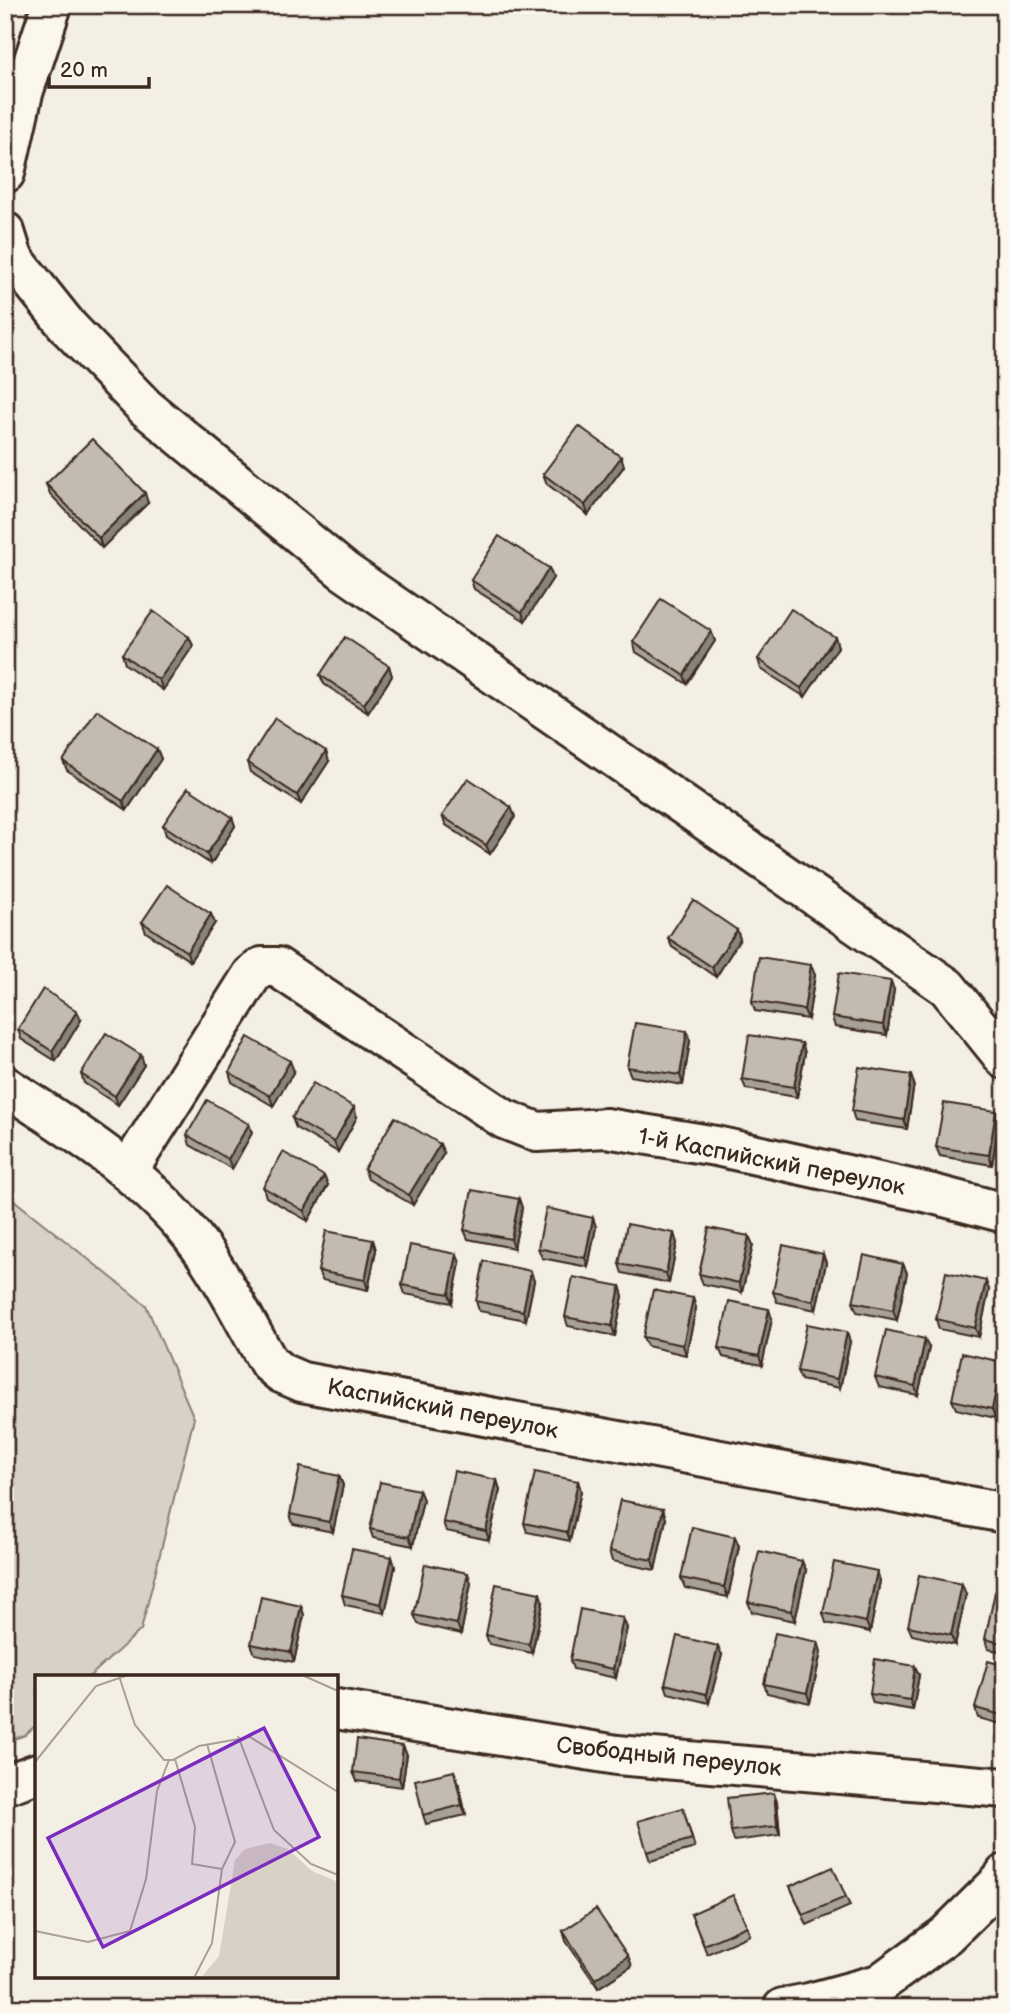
<svg xmlns="http://www.w3.org/2000/svg" width="1010" height="2013" font-family="'Balsamiq Sans',sans-serif">
<rect width="100%" height="100%" fill="#f3efe4"/>
<filter id="ink" filterUnits="userSpaceOnUse"><feTurbulence type="fractalNoise" baseFrequency=".0143" numOctaves="2"/><feDisplacementMap in="SourceGraphic" scale="14" xChannelSelector="R" yChannelSelector="G"/><feConvolveMatrix kernelMatrix="1 2 1 2 8 2 1 2 1" color-interpolation-filters="sRGB"/></filter>
<g filter="url(#ink)">
<polygon fill="#d8d1c6" stroke="#8a7e72" stroke-width="2" points="5,1193 146,1305 194,1418 141,1630 89,1677 37,1677 37,1724 25,1735 5,1742"/>
<g fill="none" stroke-linecap="round" stroke-linejoin="round">
<defs>
<g id="minor">
<polyline points="5,173 23,93 52,5"/>
<polyline points="5,232 13,258 69,328 145,407 344,571 947,987 1005,1059"/>
<path d="M5,1086C76,1132 150,1178 201,1248C226,1282 247,1326 269,1363L281,1373L302,1382L1005,1513"/>
<polyline points="128,1171 252,975 262,967 277,967 504,1119 537,1132 606,1128 716,1146 933,1194 1005,1213"/>
<polyline points="336,1709 617,1755 1005,1788"/>
<polyline points="5,1785 37,1773"/>
<polyline points="783,2008 809,2003 879,1984 946,1935 1002,1880 1005,1874"/>
</g>
</defs>
<use href="#minor" stroke="#3b2a1e" stroke-width="44"/>
<use href="#minor" stroke="#fbf7ec" stroke-width="38"/>
</g>
<g fill="#a8a197" stroke="#3b2a1e" stroke-width="2">
<polygon points="621,457 624,466 588,515 547,484 543,474"/>
<polygon points="46,484 148,503 102,548 50,494"/>
<polygon points="549,568 553,578 525,621 474,589 471,580"/>
<polygon points="711,631 715,641 687,684 636,652 633,642"/>
<polygon points="189,637 193,646 163,690 125,664 122,654"/>
<polygon points="835,637 838,647 805,697 761,669 758,659"/>
<polygon points="389,666 392,676 368,713 324,684 320,675"/>
<polygon points="157,749 161,759 127,810 67,770 63,761"/>
<polygon points="329,761 301,804 250,772 247,762"/>
<polygon points="511,807 515,817 490,854 446,825 442,816"/>
<polygon points="232,817 235,826 211,864 166,835 163,825"/>
<polygon points="142,922 215,923 190,961 146,932"/>
<polygon points="737,930 740,939 716,977 672,947 668,938"/>
<polygon points="815,975 808,1019 755,1011 752,1001"/>
<polygon points="894,990 887,1035 835,1027 832,1017"/>
<polygon points="81,1020 56,1061 21,1039 18,1029"/>
<polygon points="687,1031 690,1041 683,1085 631,1076 627,1067"/>
<polygon points="802,1043 805,1053 797,1097 746,1089 742,1079"/>
<polygon points="141,1055 144,1065 118,1105 84,1083 81,1074"/>
<polygon points="294,1071 273,1106 232,1082 229,1072"/>
<polygon points="914,1084 907,1129 855,1121 852,1111"/>
<polygon points="357,1117 338,1152 296,1128 292,1118"/>
<polygon points="999,1121 992,1165 940,1156 936,1147"/>
<polygon points="249,1124 252,1133 232,1169 190,1145 187,1135"/>
<polygon points="444,1153 413,1205 368,1179 364,1169"/>
<polygon points="328,1185 308,1221 266,1197 263,1187"/>
<polygon points="519,1199 522,1208 514,1248 468,1239 464,1230"/>
<polygon points="593,1218 596,1227 588,1267 542,1258 538,1248"/>
<polygon points="749,1236 753,1245 742,1292 703,1284 699,1274"/>
<polygon points="373,1240 376,1250 368,1290 322,1280 318,1271"/>
<polygon points="677,1243 669,1283 622,1273 619,1264"/>
<polygon points="823,1254 826,1263 816,1310 777,1302 773,1292"/>
<polygon points="460,1263 452,1303 405,1294 402,1285"/>
<polygon points="903,1264 907,1273 897,1320 857,1312 853,1302"/>
<polygon points="534,1281 526,1320 479,1311 476,1301"/>
<polygon points="620,1286 623,1296 615,1336 568,1326 565,1317"/>
<polygon points="989,1290 979,1337 939,1329 936,1319"/>
<polygon points="693,1298 696,1308 686,1355 647,1346 643,1337"/>
<polygon points="772,1319 762,1365 723,1357 719,1348"/>
<polygon points="850,1342 840,1388 801,1380 797,1371"/>
<polygon points="929,1348 918,1395 879,1387 875,1377"/>
<polygon points="1002,1362 995,1418 956,1409 952,1400"/>
<polygon points="339,1476 343,1485 333,1532 293,1524 290,1514"/>
<polygon points="497,1480 500,1490 489,1540 446,1531 443,1522"/>
<polygon points="578,1481 581,1491 570,1541 527,1532 524,1523"/>
<polygon points="419,1490 423,1500 413,1546 373,1538 370,1529"/>
<polygon points="663,1509 666,1519 655,1570 612,1561 609,1551"/>
<polygon points="735,1537 739,1546 728,1597 685,1588 681,1578"/>
<polygon points="392,1557 395,1567 385,1613 345,1605 342,1595"/>
<polygon points="806,1570 795,1621 752,1612 748,1602"/>
<polygon points="877,1571 880,1581 870,1632 826,1623 823,1613"/>
<polygon points="471,1583 461,1634 418,1624 414,1615"/>
<polygon points="966,1594 955,1645 912,1635 908,1626"/>
<polygon points="1005,1594 1005,1652 988,1649 985,1639"/>
<polygon points="543,1603 532,1653 489,1644 486,1635"/>
<polygon points="301,1606 304,1615 294,1662 255,1654 251,1644"/>
<polygon points="623,1618 627,1628 616,1678 573,1669 570,1660"/>
<polygon points="818,1642 821,1652 810,1703 767,1693 764,1684"/>
<polygon points="722,1655 709,1703 668,1693 665,1684"/>
<polygon points="1005,1666 1005,1725 978,1718 975,1708"/>
<polygon points="919,1675 913,1710 873,1703 870,1694"/>
<polygon points="407,1755 402,1787 357,1781 353,1772"/>
<polygon points="454,1771 458,1781 466,1815 426,1824 423,1815"/>
<polygon points="777,1802 780,1835 734,1841 731,1831"/>
<polygon points="683,1808 695,1848 650,1861 647,1852"/>
<polygon points="790,1886 846,1897 850,1906 807,1925"/>
<polygon points="691,1914 747,1926 750,1935 707,1954"/>
<polygon points="563,1931 628,1956 632,1966 598,1988 566,1941"/>
</g>
<g fill="#88837b" stroke="#3b2a1e" stroke-width="2">
<polygon points="621,457 624,466 588,515 585,505"/>
<polygon points="145,493 148,503 102,548 99,538"/>
<polygon points="549,568 553,578 525,621 522,612"/>
<polygon points="711,631 715,641 687,684 684,675"/>
<polygon points="189,637 193,646 163,690 159,680"/>
<polygon points="835,637 838,647 805,697 801,688"/>
<polygon points="389,666 392,676 368,713 364,704"/>
<polygon points="157,749 161,759 127,810 123,801"/>
<polygon points="326,751 329,761 301,804 297,795"/>
<polygon points="511,807 515,817 490,854 486,845"/>
<polygon points="232,817 235,826 211,864 207,854"/>
<polygon points="211,914 215,923 190,961 187,952"/>
<polygon points="737,930 740,939 716,977 712,967"/>
<polygon points="811,965 815,975 808,1019 804,1010"/>
<polygon points="891,981 894,990 887,1035 883,1025"/>
<polygon points="77,1011 81,1020 56,1061 52,1051"/>
<polygon points="687,1031 690,1041 683,1085 680,1075"/>
<polygon points="802,1043 805,1053 797,1097 794,1087"/>
<polygon points="141,1055 144,1065 118,1105 115,1096"/>
<polygon points="290,1061 294,1071 273,1106 270,1096"/>
<polygon points="911,1075 914,1084 907,1129 904,1120"/>
<polygon points="354,1107 357,1117 338,1152 334,1142"/>
<polygon points="996,1111 999,1121 992,1165 989,1155"/>
<polygon points="249,1124 252,1133 232,1169 228,1159"/>
<polygon points="440,1144 444,1153 413,1205 409,1195"/>
<polygon points="324,1176 328,1185 308,1221 304,1211"/>
<polygon points="519,1199 522,1208 514,1248 511,1239"/>
<polygon points="593,1218 596,1227 588,1267 585,1258"/>
<polygon points="674,1233 677,1243 669,1283 666,1273"/>
<polygon points="749,1236 753,1245 742,1292 739,1283"/>
<polygon points="373,1240 376,1250 368,1290 365,1280"/>
<polygon points="457,1254 460,1263 452,1303 449,1294"/>
<polygon points="823,1254 826,1263 816,1310 813,1301"/>
<polygon points="903,1264 907,1273 897,1320 893,1310"/>
<polygon points="531,1271 534,1281 526,1320 523,1311"/>
<polygon points="986,1281 989,1290 979,1337 975,1328"/>
<polygon points="620,1286 623,1296 615,1336 612,1326"/>
<polygon points="693,1298 696,1308 686,1355 683,1345"/>
<polygon points="769,1309 772,1319 762,1365 759,1356"/>
<polygon points="847,1332 850,1342 840,1388 837,1379"/>
<polygon points="925,1339 929,1348 918,1395 915,1386"/>
<polygon points="1002,1362 1005,1369 1005,1375 995,1418 992,1409"/>
<polygon points="339,1476 343,1485 333,1532 329,1522"/>
<polygon points="497,1480 500,1490 489,1540 486,1531"/>
<polygon points="578,1481 581,1491 570,1541 567,1532"/>
<polygon points="419,1490 423,1500 413,1546 409,1537"/>
<polygon points="663,1509 666,1519 655,1570 652,1560"/>
<polygon points="735,1537 739,1546 728,1597 724,1587"/>
<polygon points="392,1557 395,1567 385,1613 381,1604"/>
<polygon points="802,1561 806,1570 795,1621 791,1611"/>
<polygon points="877,1571 880,1581 870,1632 866,1622"/>
<polygon points="468,1573 471,1583 461,1634 457,1624"/>
<polygon points="962,1584 966,1594 955,1645 951,1635"/>
<polygon points="540,1593 543,1603 532,1653 529,1644"/>
<polygon points="301,1606 304,1615 294,1662 291,1652"/>
<polygon points="623,1618 627,1628 616,1678 613,1669"/>
<polygon points="818,1642 821,1652 810,1703 807,1693"/>
<polygon points="718,1646 722,1655 709,1703 706,1694"/>
<polygon points="915,1666 919,1675 913,1710 910,1700"/>
<polygon points="403,1746 407,1755 402,1787 399,1778"/>
<polygon points="454,1771 458,1781 466,1815 462,1805"/>
<polygon points="774,1793 777,1802 780,1835 777,1826"/>
<polygon points="628,1956 632,1966 598,1988 595,1979"/>
</g>
<g fill="#c3bbb0" stroke="#3b2a1e" stroke-width="2">
<polygon points="579,426 621,457 585,505 543,474"/>
<polygon points="92,439 145,493 99,538 46,484"/>
<polygon points="499,536 549,568 522,612 471,580"/>
<polygon points="661,599 711,631 684,675 633,642"/>
<polygon points="791,609 835,637 801,688 758,659"/>
<polygon points="153,611 189,637 159,680 122,654"/>
<polygon points="345,637 389,666 364,704 320,675"/>
<polygon points="97,710 157,749 123,801 63,761"/>
<polygon points="275,718 326,751 297,795 247,762"/>
<polygon points="468,778 511,807 486,845 442,816"/>
<polygon points="188,788 232,817 207,854 163,825"/>
<polygon points="167,885 211,914 187,952 142,922"/>
<polygon points="693,900 737,930 712,967 668,938"/>
<polygon points="759,957 811,965 804,1010 752,1001"/>
<polygon points="839,973 891,981 883,1025 832,1017"/>
<polygon points="43,989 77,1011 52,1051 18,1029"/>
<polygon points="635,1023 687,1031 680,1075 627,1067"/>
<polygon points="106,1033 141,1055 115,1096 81,1074"/>
<polygon points="749,1035 802,1043 794,1087 742,1079"/>
<polygon points="248,1037 290,1061 270,1096 229,1072"/>
<polygon points="859,1067 911,1075 904,1120 852,1111"/>
<polygon points="313,1083 354,1107 334,1142 292,1118"/>
<polygon points="207,1100 249,1124 228,1159 187,1135"/>
<polygon points="944,1103 996,1111 989,1155 936,1147"/>
<polygon points="395,1117 440,1144 409,1195 364,1169"/>
<polygon points="283,1152 324,1176 304,1211 263,1187"/>
<polygon points="472,1190 519,1199 511,1239 464,1230"/>
<polygon points="546,1208 593,1218 585,1258 538,1248"/>
<polygon points="627,1224 674,1233 666,1273 619,1264"/>
<polygon points="709,1228 749,1236 739,1283 699,1274"/>
<polygon points="326,1231 373,1240 365,1280 318,1271"/>
<polygon points="410,1245 457,1254 449,1294 402,1285"/>
<polygon points="783,1245 823,1254 813,1301 773,1292"/>
<polygon points="864,1255 903,1264 893,1310 853,1302"/>
<polygon points="484,1261 531,1271 523,1311 476,1301"/>
<polygon points="946,1272 986,1281 975,1328 936,1319"/>
<polygon points="573,1277 620,1286 612,1326 565,1317"/>
<polygon points="653,1290 693,1298 683,1345 643,1337"/>
<polygon points="729,1301 769,1309 759,1356 719,1348"/>
<polygon points="807,1324 847,1332 837,1379 797,1371"/>
<polygon points="886,1330 925,1339 915,1386 875,1377"/>
<polygon points="962,1353 1002,1362 992,1409 952,1400"/>
<polygon points="300,1467 339,1476 329,1522 290,1514"/>
<polygon points="454,1471 497,1480 486,1531 443,1522"/>
<polygon points="535,1472 578,1481 567,1532 524,1523"/>
<polygon points="380,1482 419,1490 409,1537 370,1529"/>
<polygon points="620,1500 663,1509 652,1560 609,1551"/>
<polygon points="692,1527 735,1537 724,1587 681,1578"/>
<polygon points="352,1549 392,1557 381,1604 342,1595"/>
<polygon points="759,1551 802,1561 791,1611 748,1602"/>
<polygon points="834,1562 877,1571 866,1622 823,1613"/>
<polygon points="425,1564 468,1573 457,1624 414,1615"/>
<polygon points="919,1575 962,1584 951,1635 908,1626"/>
<polygon points="496,1584 540,1593 529,1644 486,1635"/>
<polygon points="995,1592 1005,1594 1005,1644 985,1639"/>
<polygon points="261,1597 301,1606 291,1652 251,1644"/>
<polygon points="580,1609 623,1618 613,1669 570,1660"/>
<polygon points="775,1633 818,1642 807,1693 764,1684"/>
<polygon points="677,1636 718,1646 706,1694 665,1684"/>
<polygon points="875,1659 915,1666 910,1700 870,1694"/>
<polygon points="988,1661 1005,1666 1005,1716 975,1708"/>
<polygon points="357,1739 403,1746 399,1778 353,1772"/>
<polygon points="454,1771 462,1805 423,1815 415,1780"/>
<polygon points="774,1793 777,1826 731,1831 727,1798"/>
<polygon points="683,1808 692,1839 647,1852 638,1821"/>
<polygon points="833,1867 846,1897 803,1915 790,1886"/>
<polygon points="733,1895 747,1926 704,1945 691,1914"/>
<polygon points="596,1909 628,1956 595,1979 563,1931"/>
</g>
</g>
<g text-anchor="middle" stroke-width="5" stroke-linejoin="round" paint-order="stroke">
<g font-size="23" fill="#3b2a1e" stroke="#fbf7ec">
<text transform="translate(772 1161) rotate(11)" y="8">1-й Каспийский переулок</text>
<text transform="translate(443 1408) rotate(11)" y="8">Каспийский переулок</text>
<text transform="translate(669 1756) rotate(6)" y="8">Свободный переулок</text>
</g>
</g>
<g transform="translate(35 1675)">
<rect width="303" height="303" fill="#f3efe4"/>
<path d="M235,168L253,174L277,196L303,207V303H166L184,281L200,185L210,174Z" fill="#d8d1c6"/>
<path fill="none" stroke="#a9a095" stroke-width="2" d="M267,0L303,16M84,1L100,50L129,85H138L164,71L215,62L303,117M203,61L239,155L276,189L303,200M140,84L160,152L157,189L187,194M0,87L61,11L93,0M0,256L53,267L95,256L111,204L122,116L134,85M159,303L177,268L187,194L200,167L172,69"/>
<path fill="#7b2cbf" fill-opacity="0.15" stroke="#7b2cbf" stroke-width="3.5" d="M229,53L284,162L68,272L13,163Z"/>
<rect width="303" height="303" fill="none" stroke="#3b2a1e" stroke-width="3.5"/>
</g>
<rect width="1010" height="2013" fill="none" stroke="#fbf7ec" stroke-width="28"/>
<rect x="14" y="14" width="982" height="1985" fill="none" stroke="#3b2a1e" stroke-width="2.5" filter="url(#ink)"/>
<path d="M49 77v10h100v-10" fill="none" stroke="#3b2a1e" stroke-width="3.5"/>
<text x="60" y="77" font-size="21" fill="#3b2a1e" stroke="#fbf7ec" stroke-width="5" paint-order="stroke">20 m</text>
</svg>
